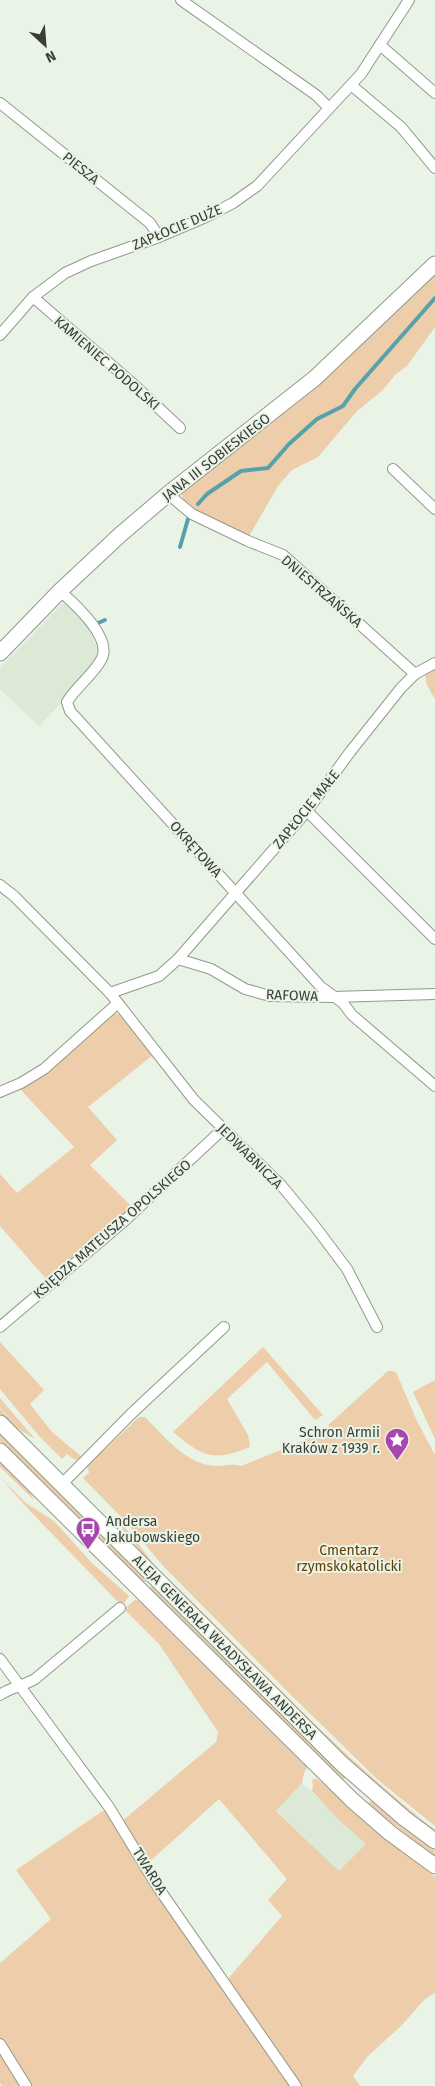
<svg xmlns="http://www.w3.org/2000/svg" width="435" height="2086" font-family="'Fira Sans',sans-serif">
<rect width="100%" height="100%" fill="#eaf4e6"/>
<g fill="#dce9d6">
<polygon points="63,603 65,603 84,619 100,655 63,704 60,704 39,726 0,689 0,668"/>
<polygon points="302,1783 367,1844 339,1871 276,1810"/>
</g>
<g fill="#eecdab">
<polygon points="435,275 435,327 407,366 396,374 382,391 357,411 318,457 292,470 278,486 248,538 210,520 183,502 182,493 186,489 297,403 345,361"/>
<polygon points="435,668 435,699 427,685 425,675"/>
<polygon points="115,1014 120,1014 125,1019 153,1055 88,1107 117,1140 90,1165 133,1208 48,1281 0,1226 0,1174 17,1193 74,1147 19,1088"/>
<polygon points="0,1342 44,1390 30,1404 52,1432 82,1457 75,1460 67,1454 62,1459 40,1437 0,1389"/>
<path d="M263,1347L323,1415L315,1420L267,1362L227,1399L248,1435L250,1447C213,1462 203,1457 173,1432Z"/>
<path d="M388,1371H393L396,1372L417,1421L435,1455V1826L377,1779L285,1689L164,1567L128,1524L83,1478L89,1473L87,1466L139,1417H145C164,1436 186,1464 214,1466C224,1466 232,1463 241,1466L327,1431L329,1434L333,1431L328,1425Z"/>
<polygon points="435,1380 435,1439 413,1392"/>
<polygon points="0,1398 35,1439 15,1427 0,1414 0,1409 18,1425 0,1408"/>
<polygon points="0,1432 148,1580 143,1584 0,1441"/>
<polygon points="0,1460 31,1491 30,1492 34,1500 0,1467"/>
<polygon points="0,1477 26,1503 54,1521 92,1563 129,1596 122,1606 29,1510"/>
<polygon points="115,1518 128,1531 156,1567 146,1558 114,1519"/>
<path d="M166,1576C254,1662 338,1754 435,1830V1833L396,1803L350,1762Z"/>
<polygon points="153,1585 345,1776 344,1780 149,1589"/>
<polygon points="135,1600 138,1600 151,1612 307,1767 304,1773 302,1783 276,1811 339,1871 366,1844 338,1819 311,1790 313,1788 312,1780 316,1778 435,1877 435,1993 425,1999 400,2027 368,2056 353,2076 360,2086 299,2086 226,1981 282,1916 268,1900 287,1879 219,1799 147,1864 121,1822 216,1742 218,1732 159,1644 124,1609"/>
<polygon points="373,1801 435,1851 435,1857 369,1805 369,1802"/>
<polygon points="107,1808 294,2086 30,2086 0,2038 0,1963 51,1919 16,1870"/>
<polygon points="0,2049 23,2086 2,2086 0,2083"/>
</g>
<g fill="none" stroke-linecap="round" stroke-linejoin="round">
<g stroke="#55a2ab" stroke-width="4">
<polyline points="198,504 207,494 241,471 268,468 289,444 317,419 343,406 355,389 435,298"/>
<polyline points="180,547 188,519"/>
<polyline points="98,623 105,620"/>
</g>
<defs>
<g id="street">
<polyline points="181,0 316,95 328,107"/>
<polyline points="380,45 435,93"/>
<polyline points="351,85 401,127 435,168"/>
<polyline points="0,103 150,223 159,237"/>
<polyline points="33,297 132,383 180,428"/>
<polyline points="0,335 33,297 65,273 91,261 159,237 206,217 233,203 257,186 361,74 409,0"/>
<polyline points="393,469 435,509"/>
<polyline points="168,494 192,514 248,541 283,555 415,674"/>
<path d="M60,591C75,604 114,639 101,660C92,676 76,687 67,702L70,711L321,987L343,1003L352,1015L435,1086"/>
<polyline points="307,811 435,939"/>
<polyline points="0,885 14,896 110,993 194,1100 281,1185 314,1225 347,1269 377,1327"/>
<polyline points="178,959 307,811 350,752 401,688 415,674 435,663"/>
<polyline points="110,993 159,976 178,959 211,969 245,989 270,996 333,997 435,994"/>
<polyline points="0,1092 21,1083 44,1069 118,1003"/>
<polyline points="0,1327 122,1223 223,1129"/>
<polyline points="62,1484 131,1414 224,1327"/>
<polyline points="0,1659 109,1807 157,1886 296,2086"/>
<path d="M0,1695C11,1687 23,1686 35,1679L120,1608"/>
<polyline points="0,2044 26,2086"/>
</g>
<g id="secondary">
<polyline points="0,653 60,591 121,534 168,494 315,378 435,264"/>
<polyline points="0,1423 342,1764 404,1818 435,1841"/>
<polyline points="0,1451 352,1800 390,1833 435,1866"/>
</g>
</defs>
<use href="#street" stroke="#919a8d" stroke-width="12"/>
<use href="#secondary" stroke="#919a8d" stroke-width="17"/>
<use href="#street" stroke="#fff" stroke-width="10"/>
<use href="#secondary" stroke="#fff" stroke-width="15"/>
</g>
<defs>
<symbol id="sight-pin" viewBox="-11 -11 22 30"><path d="M0 17L-7.5 6A9.5 9.5 0 1 1 7.5 6Z" fill="#a946ad" stroke="#eaf4e6"/><path d="M0-6L1.8-2.2L6-1.7L2.9 1.2L3.7 5.4L0 3.3L-3.7 5.4L-2.9 1.2L-6-1.7L-1.8-2.2Z" fill="#fff"/></symbol>
<symbol id="bus-pin" viewBox="-11 -11 22 30"><path d="M0 17L-7.5 6A9.5 9.5 0 1 1 7.5 6Z" fill="#a946ad" stroke="#eaf4e6"/><path d="M-5-6H5V4H4V6H2V4H-2V6H-4V4H-5ZM-3.5-4V0h7V-4ZM-3.5 1.2v1.5H-2V1.2ZM2 1.2v1.5H3.5V1.2Z" fill="#fff"/></symbol>
</defs>
<g fill-rule="evenodd">
<use href="#sight-pin" x="383" y="1426" width="28" height="38"/>
<use href="#bus-pin" x="74" y="1515" width="28" height="38"/>
</g>
<g text-anchor="middle" stroke-width="4" stroke-linejoin="round" paint-order="stroke">
<g font-size="14" fill="#393d38" stroke="#eaf4e6">
<text transform="translate(81 168) rotate(39)" y="5">PIESZA</text>
<text transform="translate(177 227) rotate(-23)" y="5">ZAPŁOCIE DUŻE</text>
<text transform="translate(107 363) rotate(41)" y="5">KAMIENIEC PODOLSKI</text>
<text transform="translate(216 457) rotate(-38)" y="5">JANA III SOBIESKIEGO</text>
<text transform="translate(322 591) rotate(41)" y="5">DNIESTRZAŃSKA</text>
<text transform="translate(306 809) rotate(-51)" y="5">ZAPŁOCIE MAŁE</text>
<text transform="translate(196 849) rotate(48)" y="5">OKRĘTOWA</text>
<text transform="translate(292 995) rotate(2)" y="5">RAFOWA</text>
<text transform="translate(250 1156) rotate(45)" y="5">JEDWABNICZA</text>
<text transform="translate(112 1229) rotate(-41)" y="5">KSIĘDZA MATEUSZA OPOLSKIEGO</text>
<text transform="translate(225 1647) rotate(45)" y="5">ALEJA GENERAŁA WŁADYSŁAWA ANDERSA</text>
<text transform="translate(150 1871) rotate(58)" y="5">TWARDA</text>
</g>
<g font-size="14" fill="#393d38" stroke="#eaf4e6" text-anchor="end">
<text x="380" y="1437">Schron Armii<tspan x="380" dy="16">Kraków z 1939 r.</tspan></text>
<text x="106" y="1526" text-anchor="start">Andersa<tspan x="106" dy="16">Jakubowskiego</tspan></text>
</g>
<g font-size="14" fill="#643d02" stroke="#eaf4e6">
<text x="349" y="1555">Cmentarz<tspan x="349" dy="16">rzymskokatolicki</tspan></text>
</g>
</g>
<g transform="translate(45 45) rotate(154)" stroke="#eaf4e6" stroke-width="4" paint-order="stroke">
<path d="M0-4L9 19L0 12L-9 19Z" fill="#393d38"/>
<text y="-8" font-size="14" font-weight="bold" text-anchor="middle" fill="#393d38">N</text>
</g>
</svg>
